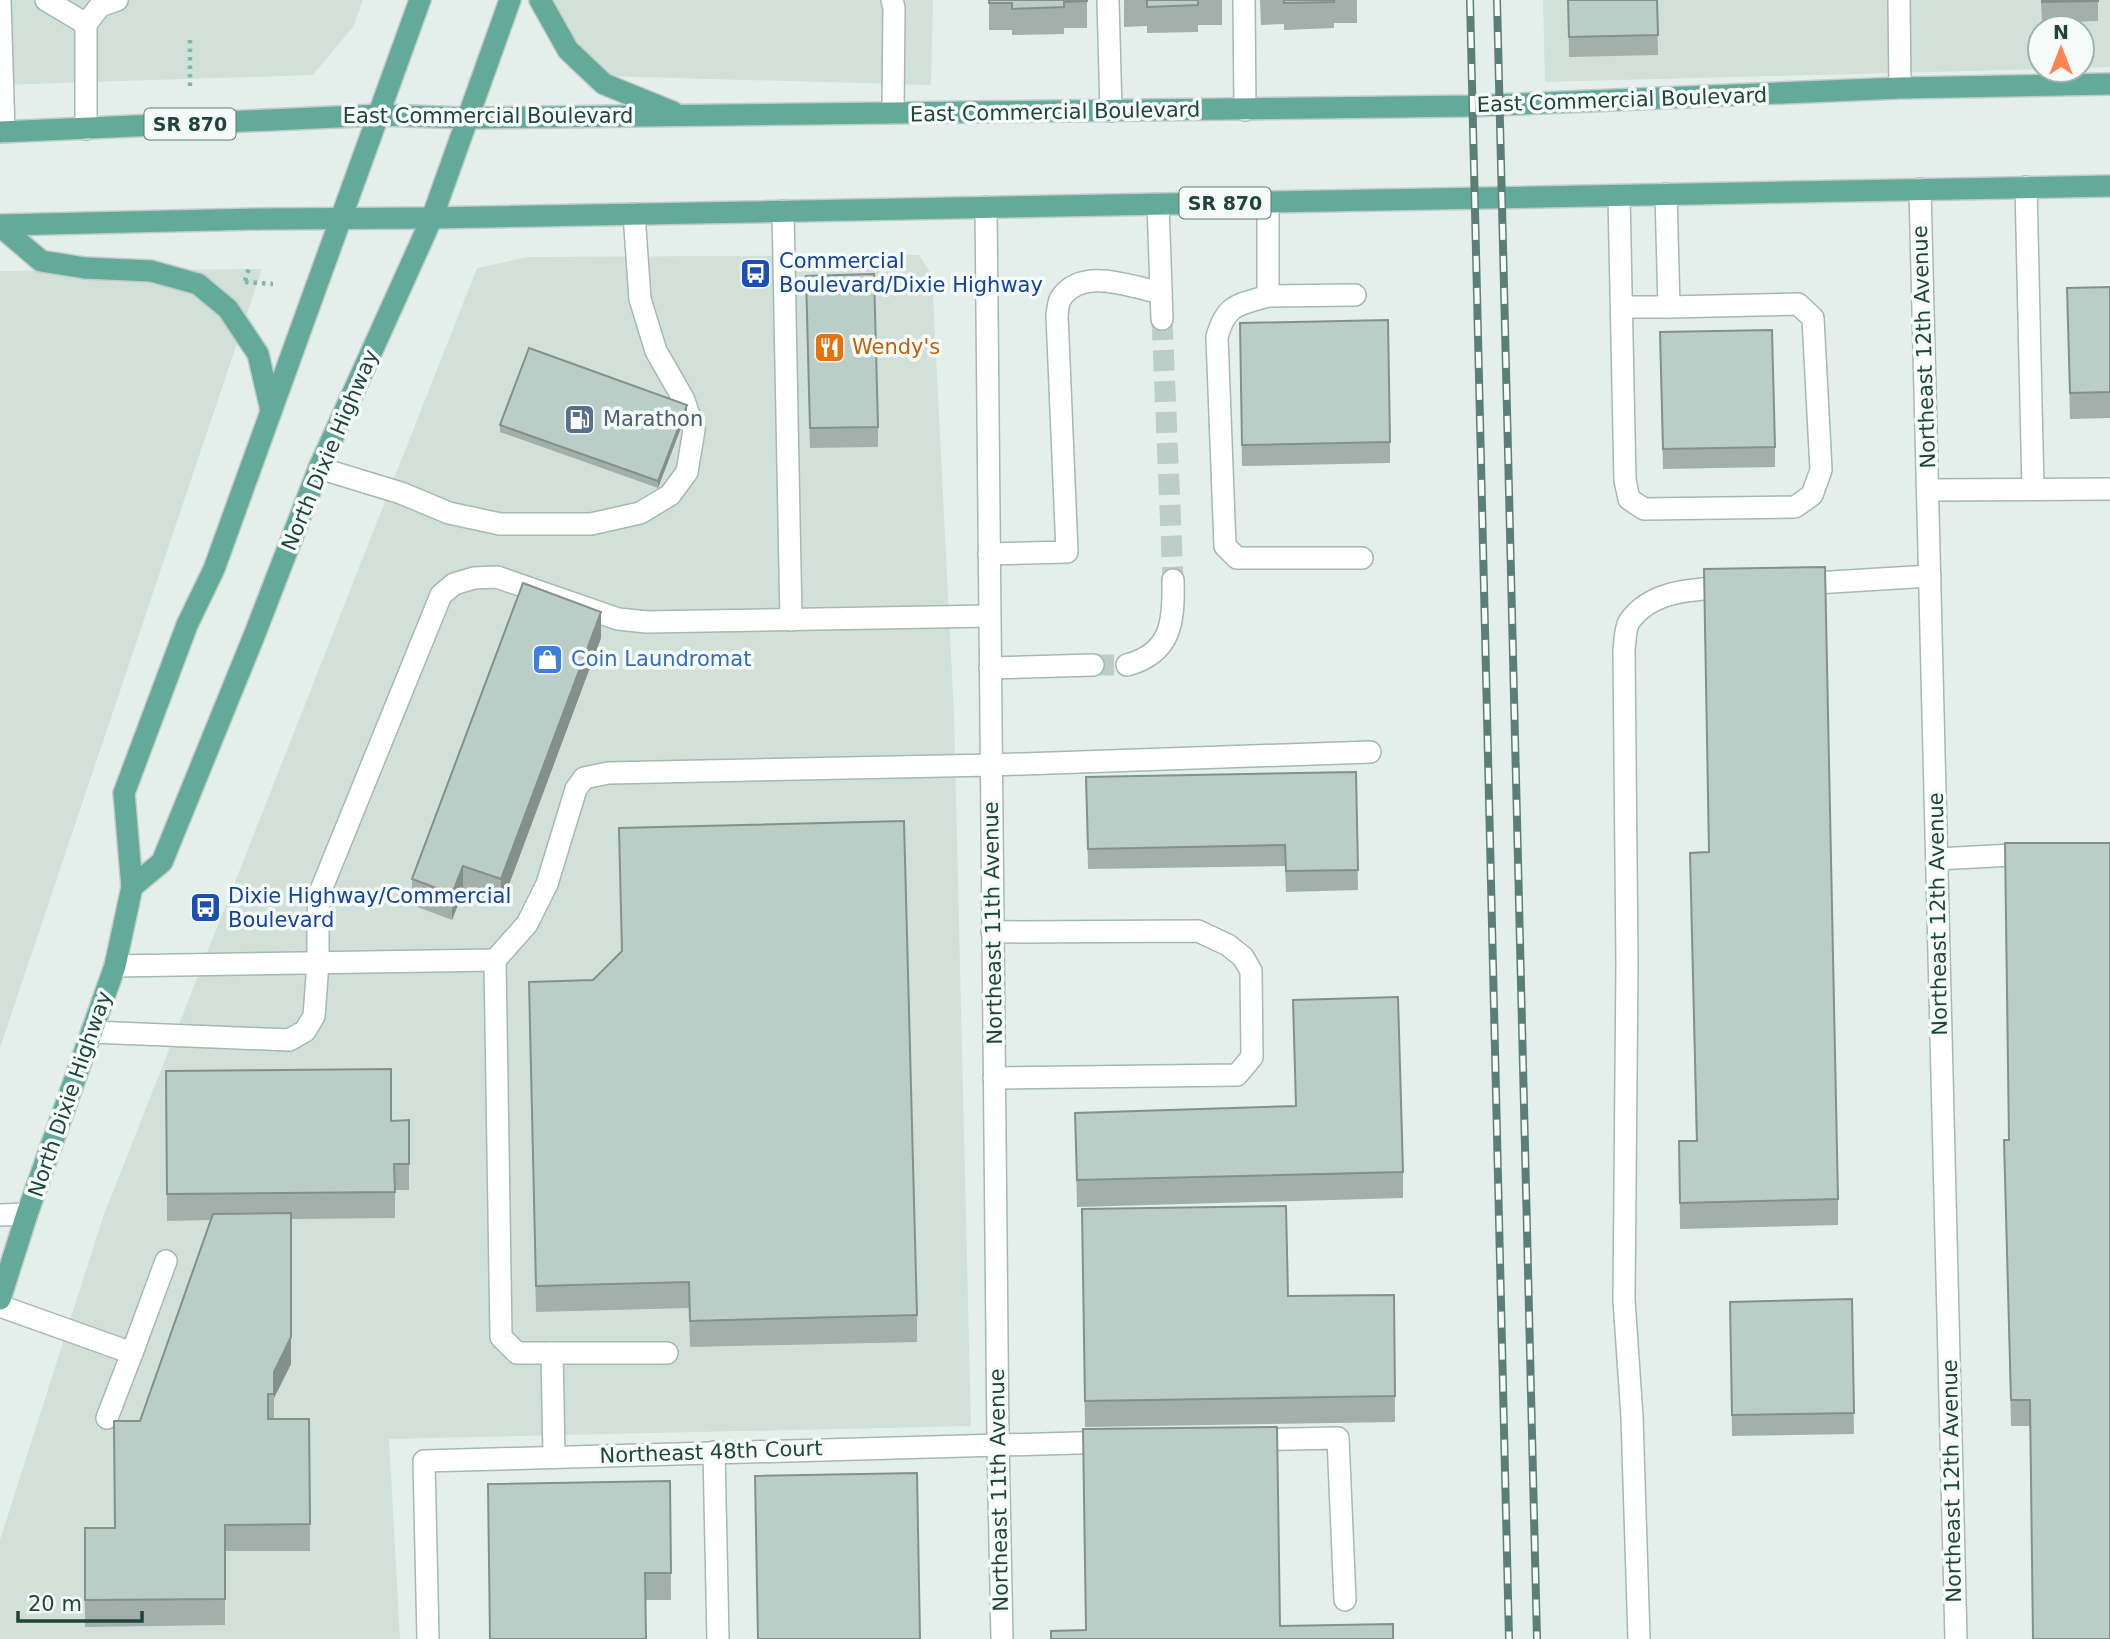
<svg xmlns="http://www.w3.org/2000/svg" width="2110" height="1639" font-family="'DejaVu Sans',sans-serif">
<rect width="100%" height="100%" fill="#e4efeb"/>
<g fill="#d2e0da">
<polygon points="0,0 363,0 353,27 313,75 0,85"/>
<polygon points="553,0 933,0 931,85 604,76 565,42"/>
<polygon points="1543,0 2110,0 2110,67 2082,68 2082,28 2040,28 2040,69 1545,82"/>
<polygon points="919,255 932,275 954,713 971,1426 389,1439 400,1639 0,1639 0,1540 103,1217 477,268 528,257"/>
<polygon points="262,269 84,798 0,1048 0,271"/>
</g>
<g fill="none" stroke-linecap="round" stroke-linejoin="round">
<g stroke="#bdcdc8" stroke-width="21" stroke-dasharray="21 10" stroke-linecap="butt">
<polyline points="1162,319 1173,580"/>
<polyline points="1093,665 1127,665"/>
</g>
<defs>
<g id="minor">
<polyline points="46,0 86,24 86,129"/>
<polyline points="892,0 894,8 893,113"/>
<polyline points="1108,0 1111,111"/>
<polyline points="1244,0 1245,110"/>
<polyline points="1899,0 1900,88"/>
<polyline points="0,1 4,132"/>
<polyline points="86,24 100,6 117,0"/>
<polyline points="2026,187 2033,489"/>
<polyline points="1920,189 1956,1639"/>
<polyline points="1619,196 1625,480 1629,499 1644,509 1795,507 1812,495 1821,470 1813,318 1798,304 1669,307 1666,194"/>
<polyline points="1268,202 1268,296 1355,295"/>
<polyline points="1158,204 1162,319"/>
<polyline points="986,207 998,1444 1002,1639"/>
<polyline points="783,211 791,620"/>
<path d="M1268,296C1238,305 1226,304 1217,337L1225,546L1237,558H1362"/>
<polyline points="1623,307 1669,307"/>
<polyline points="319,468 401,493 449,513 500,524 591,524 640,513 670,495 687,472 694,430 684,400 656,351 640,299 634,214"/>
<polyline points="1928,490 2110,489"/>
<path d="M989,554L1067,552L1057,315C1058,310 1058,302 1061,298C1082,266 1132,287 1161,293"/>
<polyline points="1799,584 1930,576"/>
<path d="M1127,665C1172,653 1174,621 1173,580"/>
<polyline points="990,668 1093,665"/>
<polyline points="1937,859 2031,854"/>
<polyline points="992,932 1198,931 1228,945 1243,957 1251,971 1252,1057 1237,1075 994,1078"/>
<polyline points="495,960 527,924 547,884 576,789 584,778 608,773 991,765 1370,752"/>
<polyline points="115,966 495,960 501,1337 517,1353 667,1353"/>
<polyline points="92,1032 289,1040 305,1031 314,1016 318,963 318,913 321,890 441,595 454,584 474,578 497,577 618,619 647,622 989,616"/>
<polyline points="0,1215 27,1214"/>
<polyline points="0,1306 132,1353 107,1418"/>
<polyline points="132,1353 166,1261"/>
<polyline points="552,1353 554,1456"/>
<polyline points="1249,1440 1338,1438 1345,1600"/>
<polyline points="714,1452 718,1639"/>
<polyline points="428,1639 424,1461 1112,1442"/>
<path d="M1639,1639L1632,1417L1624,1300L1627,963L1624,650C1625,642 1625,629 1629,622C1651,589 1697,589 1732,587"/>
</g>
<g id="major">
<polyline points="540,0 568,50 604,84 673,112"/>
<polyline points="0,132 380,115 466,118 1471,106 1900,88 2110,84"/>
<polyline points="0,225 260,219 432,218 2110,186"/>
<polyline points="0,226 41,261 85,268 151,271 198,284 228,309 258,354 271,410"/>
<polyline points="132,887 162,862 254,636 319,468 432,218 510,0"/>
<polyline points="0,1299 27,1214 115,966 132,887 124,793 187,625 214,569 420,0"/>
</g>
</defs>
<use href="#minor" stroke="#a5b8b3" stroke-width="24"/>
<use href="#major" stroke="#c1cbc8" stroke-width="24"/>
<g stroke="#80b7a8" stroke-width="4.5" stroke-dasharray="3.5 5" stroke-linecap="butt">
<polyline points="190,40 190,89"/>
<polyline points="245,281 249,268"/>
<polyline points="245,282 273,284"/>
</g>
<use href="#minor" stroke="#fff" stroke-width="21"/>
<use href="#major" stroke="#63aa9b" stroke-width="21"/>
<defs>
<g id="rail">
<polyline points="1470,0 1509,1639"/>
<polyline points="1497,0 1537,1639"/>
</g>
</defs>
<use href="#rail" stroke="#5b7f77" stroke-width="8"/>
<use href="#rail" stroke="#f5fbf8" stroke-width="5" stroke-dasharray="16" stroke-linecap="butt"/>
</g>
<g fill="#a1b0ab">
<polygon points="989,0 1087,0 1087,28 1064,28 1064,34 1012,35 1012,30 989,30"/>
<polygon points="1124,0 1222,0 1222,25 1198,25 1198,32 1147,33 1147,26 1124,27"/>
<polygon points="1260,0 1357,0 1357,23 1334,23 1334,28 1284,30 1284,24 1261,25"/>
<polygon points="1568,0 1657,0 1658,55 1569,57"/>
<polygon points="2041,0 2098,0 2098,21 2042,23"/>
<polygon points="2110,287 2110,418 2070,419 2067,288"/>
<polygon points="806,296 878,427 878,447 810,448"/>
<polygon points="1240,343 1390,442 1390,463 1242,466"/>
<polygon points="1660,353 1775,447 1775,467 1663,469"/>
<polygon points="687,412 658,488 500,432 500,425"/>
<polygon points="1704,596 1838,1199 1838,1225 1680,1229 1679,1141 1696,1141 1690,853 1709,852"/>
<polygon points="601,638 501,906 463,892 452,920 412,905 412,879"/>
<polygon points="1356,772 1358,890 1286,892 1285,866 1088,869 1086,777"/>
<polygon points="619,828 917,1315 917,1342 690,1347 689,1308 536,1312 529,982 593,980 622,952"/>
<polygon points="2110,843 2030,1426 2011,1426 2004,1140 2008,1140"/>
<polygon points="1293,1000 1403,1172 1403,1198 1077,1207 1075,1113 1296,1106"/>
<polygon points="166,1071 391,1121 409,1120 409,1190 395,1190 395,1218 291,1219 291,1364 274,1398 274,1419 309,1419 310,1551 225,1551 225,1625 85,1627 85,1528 115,1528 140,1421 210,1220 167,1221"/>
<polygon points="1082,1236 1288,1296 1394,1295 1395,1422 1085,1427"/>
<polygon points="1852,1299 1854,1434 1732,1436 1730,1302"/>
<polygon points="670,1481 671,1600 646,1600 490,1639"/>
</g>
<g fill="#83908b">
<polygon points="687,405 687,412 658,488 658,481"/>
<polygon points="601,612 601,638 501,906 501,879"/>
<polygon points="463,866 463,892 452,920 452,894"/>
<polygon points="291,1337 291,1364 274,1398 274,1372"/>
</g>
<g fill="#bbcdc7" stroke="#83908b" stroke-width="2">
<polygon points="989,0 1087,0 1087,1 1064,2 1064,7 1012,9 1012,3 989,3"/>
<polygon points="1147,0 1198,0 1198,5 1147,7"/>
<polygon points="1284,0 1334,0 1334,2 1284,3"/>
<polygon points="1568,0 1657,0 1658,35 1569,37"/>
<polygon points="2042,0 2098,0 2098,1 2042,2"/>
<polygon points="874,274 878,427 810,428 806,276"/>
<polygon points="2110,287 2110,392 2070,393 2067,288"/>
<polygon points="1388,320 1390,442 1242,445 1240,323"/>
<polygon points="1772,330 1775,447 1663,449 1660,332"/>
<polygon points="529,348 687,405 658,481 500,425"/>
<polygon points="1825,567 1838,1199 1680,1203 1679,1141 1697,1141 1690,853 1709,852 1704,569"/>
<polygon points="523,583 601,612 501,879 463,866 452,894 412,879"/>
<polygon points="1356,772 1358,870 1286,871 1285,845 1088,849 1086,777"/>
<polygon points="904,821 917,1315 690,1321 689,1282 536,1286 529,982 593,980 622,951 619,828"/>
<polygon points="2005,843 2110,843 2110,1639 2033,1639 2030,1400 2011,1400 2004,1140 2009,1140"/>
<polygon points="1398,997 1403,1172 1077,1180 1075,1113 1296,1106 1293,1000"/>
<polygon points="391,1069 391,1121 409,1120 409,1164 394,1164 395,1192 167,1194 166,1071"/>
<polygon points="1286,1206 1288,1296 1394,1295 1395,1396 1085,1401 1082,1209"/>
<polygon points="291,1213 291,1337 274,1372 274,1394 268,1394 268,1419 309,1419 310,1524 225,1525 225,1599 85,1600 85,1528 115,1528 114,1421 140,1421 213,1214"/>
<polygon points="1852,1299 1854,1413 1732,1415 1730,1302"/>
<polygon points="1277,1427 1280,1626 1393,1624 1393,1639 1051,1639 1051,1631 1086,1630 1083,1429"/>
<polygon points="917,1473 920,1639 758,1639 755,1476"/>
<polygon points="670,1481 671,1573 645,1573 646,1639 490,1639 488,1484"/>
</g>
<defs>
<symbol id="bus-square" viewBox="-11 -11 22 22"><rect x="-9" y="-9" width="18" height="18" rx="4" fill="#1a4fb4" stroke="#f5fbf8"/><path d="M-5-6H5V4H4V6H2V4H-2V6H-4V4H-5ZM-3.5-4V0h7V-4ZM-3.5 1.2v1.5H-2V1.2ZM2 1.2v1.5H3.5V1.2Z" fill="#fff"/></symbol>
<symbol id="restaurant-square" viewBox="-11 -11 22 22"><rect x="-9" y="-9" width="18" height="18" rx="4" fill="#e8710a" stroke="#f5fbf8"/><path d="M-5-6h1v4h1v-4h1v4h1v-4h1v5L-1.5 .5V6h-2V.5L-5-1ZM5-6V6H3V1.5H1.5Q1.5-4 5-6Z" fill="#fff"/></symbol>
<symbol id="fuel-square" viewBox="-11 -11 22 22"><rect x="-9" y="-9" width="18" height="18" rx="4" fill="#5c6f8a" stroke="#f5fbf8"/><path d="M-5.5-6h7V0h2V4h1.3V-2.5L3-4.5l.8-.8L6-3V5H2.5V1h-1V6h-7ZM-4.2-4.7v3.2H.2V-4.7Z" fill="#fff"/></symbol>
<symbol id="shop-square" viewBox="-11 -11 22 22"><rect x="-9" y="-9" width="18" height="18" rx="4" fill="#3f7fe0" stroke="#f5fbf8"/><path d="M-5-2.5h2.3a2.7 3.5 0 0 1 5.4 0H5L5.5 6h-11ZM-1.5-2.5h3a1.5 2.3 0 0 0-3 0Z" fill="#fff"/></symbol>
</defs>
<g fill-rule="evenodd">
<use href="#bus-square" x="738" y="256" width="35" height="35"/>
<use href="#restaurant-square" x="812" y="330" width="35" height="35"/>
<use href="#fuel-square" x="562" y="402" width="35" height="35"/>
<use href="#shop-square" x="530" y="642" width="35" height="35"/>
<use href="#bus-square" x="188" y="890" width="35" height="35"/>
</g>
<g text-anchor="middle" stroke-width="7" stroke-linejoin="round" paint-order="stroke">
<g fill="#f5fbf8" stroke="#607b74" stroke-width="2">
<rect x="144.5" y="108.5" width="91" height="31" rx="5"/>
<rect x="1179.5" y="187.5" width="91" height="31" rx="5"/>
</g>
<g font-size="19" font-weight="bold" fill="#20443c">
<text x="190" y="131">SR 870</text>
<text x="1225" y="210">SR 870</text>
</g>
<g font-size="21" fill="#20443c" stroke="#f5fbf8">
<text transform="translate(1622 100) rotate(-2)" y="7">East Commercial Boulevard</text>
<text transform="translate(1055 112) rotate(-1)" y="7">East Commercial Boulevard</text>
<text x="488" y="123">East Commercial Boulevard</text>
<text transform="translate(1924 347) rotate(-92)" y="7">Northeast 12th Avenue</text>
<text transform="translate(330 450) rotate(-67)" y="7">North Dixie Highway</text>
<text transform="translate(1938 914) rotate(-91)" y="7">Northeast 12th Avenue</text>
<text transform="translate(993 923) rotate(-91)" y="7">Northeast 11th Avenue</text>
<text transform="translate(70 1094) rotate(-71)" y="7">North Dixie Highway</text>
<text transform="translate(711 1452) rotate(-2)" y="7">Northeast 48th Court</text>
<text transform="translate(1952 1481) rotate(-91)" y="7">Northeast 12th Avenue</text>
<text transform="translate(999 1490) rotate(-91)" y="7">Northeast 11th Avenue</text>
</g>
<g font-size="21" fill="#164399" stroke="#f5fbf8" text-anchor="start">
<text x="779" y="268">Commercial<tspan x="779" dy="24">Boulevard/Dixie Highway</tspan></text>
<text x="228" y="903">Dixie Highway/Commercial<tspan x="228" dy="24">Boulevard</tspan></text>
</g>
<g font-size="21" fill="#c56008" stroke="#f5fbf8" text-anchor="start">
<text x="852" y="354">Wendy's</text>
</g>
<g font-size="21" fill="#4e5e75" stroke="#f5fbf8" text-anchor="start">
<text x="603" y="426">Marathon</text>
</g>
<g font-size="21" fill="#366cbe" stroke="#f5fbf8" text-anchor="start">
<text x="571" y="666">Coin Laundromat</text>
</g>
</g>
<g transform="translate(2061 49)"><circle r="33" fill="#f5fbf8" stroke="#a0b2ad" stroke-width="2"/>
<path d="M0-5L12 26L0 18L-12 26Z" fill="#ff8452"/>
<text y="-10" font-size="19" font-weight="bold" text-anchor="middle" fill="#20443c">N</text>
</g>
<path d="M18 1611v10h124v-10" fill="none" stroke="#20443c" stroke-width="3.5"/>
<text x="28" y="1611" font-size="21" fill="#20443c" stroke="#f5fbf8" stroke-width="5" paint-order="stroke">20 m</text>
</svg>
